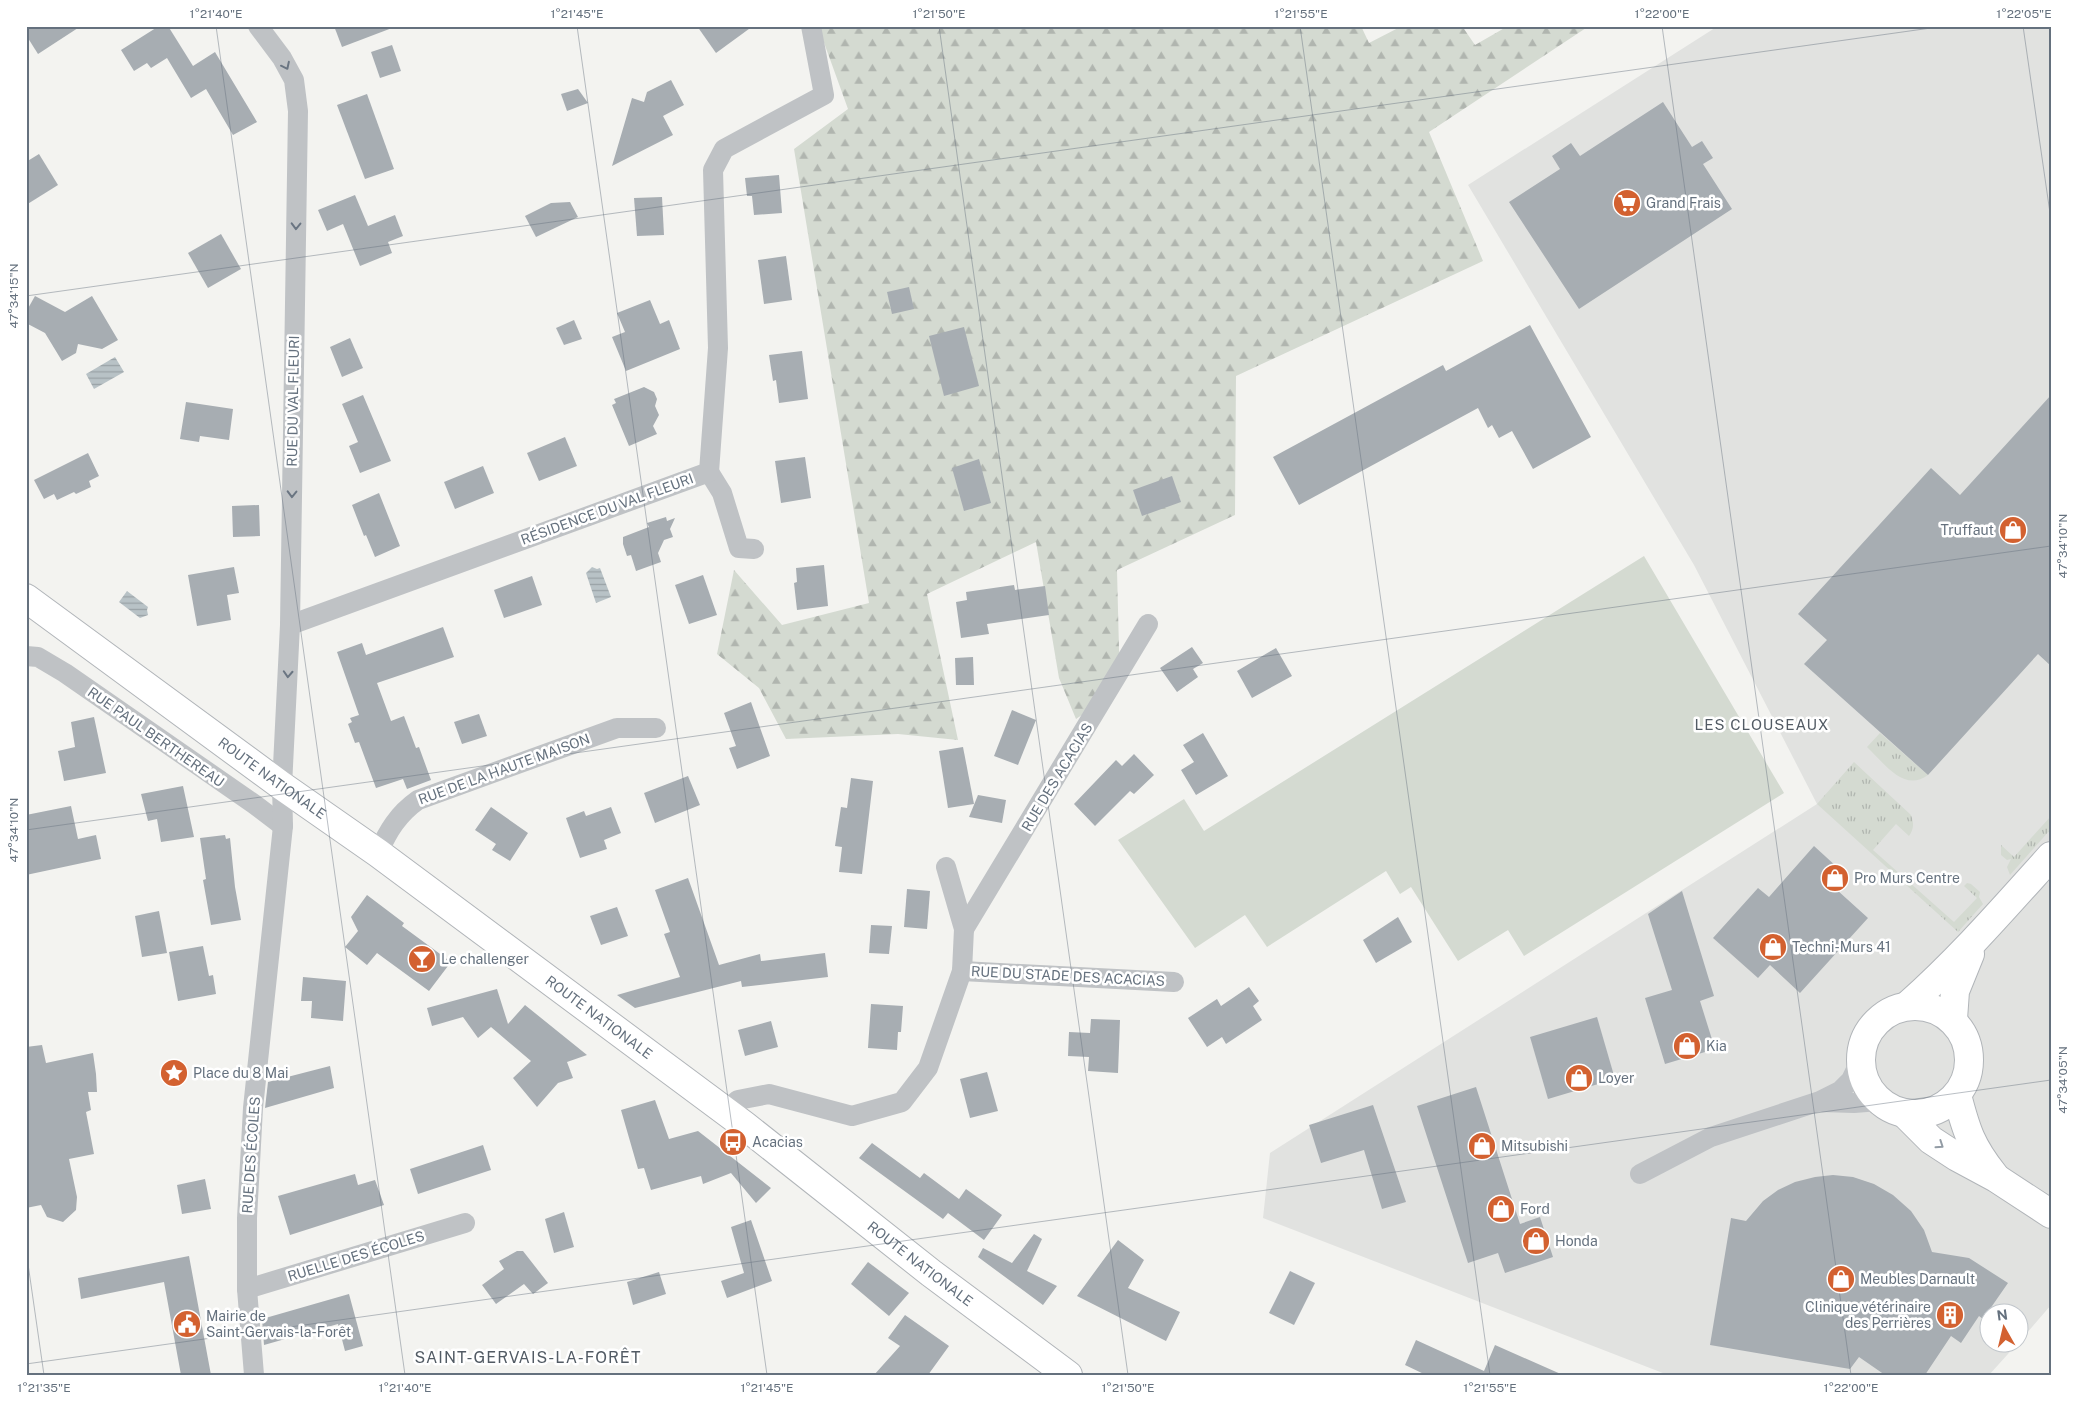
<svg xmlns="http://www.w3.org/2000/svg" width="2077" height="1401" font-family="'Public Sans',sans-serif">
<defs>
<pattern id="grass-tufts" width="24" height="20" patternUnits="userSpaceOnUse" patternTransform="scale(1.25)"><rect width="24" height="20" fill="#d4dad1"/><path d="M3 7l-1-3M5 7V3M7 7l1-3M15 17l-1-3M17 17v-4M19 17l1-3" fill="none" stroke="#b0b5af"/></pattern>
<pattern id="forest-firs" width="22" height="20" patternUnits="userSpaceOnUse" patternTransform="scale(1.25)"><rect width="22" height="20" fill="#d4dad1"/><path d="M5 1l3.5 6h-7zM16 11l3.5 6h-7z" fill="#b0b5af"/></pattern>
<pattern id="water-rules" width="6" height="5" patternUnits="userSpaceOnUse" patternTransform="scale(1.25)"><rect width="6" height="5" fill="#b8c2c6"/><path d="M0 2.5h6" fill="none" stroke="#99a2a6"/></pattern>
</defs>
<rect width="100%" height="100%" fill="#f3f3f0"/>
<polygon fill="#e1e2e0" points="1718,26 2051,26 2051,1305 2020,1341 2020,1314 1990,1314 1990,1344 2017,1344 1989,1375 1668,1375 1263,1218 1270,1153 1817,804 1694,565 1468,185"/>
<g fill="url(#grass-tufts)">
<path d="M1880,733L1928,775C1904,793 1884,763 1867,747Z"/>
<path d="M1854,762L1911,815C1914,823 1914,829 1909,836L1896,824L1873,850L1954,922L1977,898L1964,886L1967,883L1971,884L1980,892L1979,897L1983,904L1958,932L1817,804Z"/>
<polygon points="2051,816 2051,829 2010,875 2007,867 2011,859 2007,860 2001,855 2001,845 2014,857"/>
</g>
<polygon fill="url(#forest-firs)" points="818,26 1361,26 1369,43 1402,26 1462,26 1475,45 1508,26 1589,26 1429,132 1483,261 1236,376 1235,515 1117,570 1120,689 1076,719 1059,678 1036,542 927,594 958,740 898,734 786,739 759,688 717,654 734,570 782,625 869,603 794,149 848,109"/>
<polygon fill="#d4dad1" points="1644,556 1784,793 1524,956 1508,930 1458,961 1411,887 1400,894 1386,871 1267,947 1245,915 1195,948 1118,840 1184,799 1204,831"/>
<g fill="url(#water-rules)">
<polygon points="115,357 124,372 94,389 86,374"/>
<polygon points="592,567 597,569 600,568 611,597 596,603 586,573"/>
<polygon points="127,591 148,607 147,610 148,615 140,618 119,602"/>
</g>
<g fill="#a7adb2">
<polygon points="26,26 81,26 38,54 26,35"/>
<polygon points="159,26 168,26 193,66 215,52 257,122 233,135 206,89 191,98 167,58 151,68 147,63 134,71 121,50"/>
<polygon points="334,26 392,26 392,28 342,47"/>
<polygon points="697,26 753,26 716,53"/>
<polygon points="392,45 401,71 380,78 371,52"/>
<polygon points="671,80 684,105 663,116 673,135 612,166 632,98 644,102 647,92"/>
<polygon points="578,89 588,103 567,111 561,94"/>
<polygon points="367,94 394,169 365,179 337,105"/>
<polygon points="1663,102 1692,147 1702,141 1713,158 1703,164 1732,209 1579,309 1509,202 1560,169 1552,156 1571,143 1580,156"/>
<polygon points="39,154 58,185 26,205 26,162"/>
<polygon points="779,175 782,213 754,215 752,196 747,196 745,178"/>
<polygon points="355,195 368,226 395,215 403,236 388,242 392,253 360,266 343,224 327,231 318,210"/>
<polygon points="662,197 664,235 637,236 634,198"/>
<polygon points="570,202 578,217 536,237 525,216 551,203"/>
<polygon points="221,234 241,269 208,288 188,253"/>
<polygon points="786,256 792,300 764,304 758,260"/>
<polygon points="909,287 914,309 892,314 887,292"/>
<polygon points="35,296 65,312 92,296 118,340 102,349 78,344 76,353 62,361 45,333 26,323 26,312"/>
<polygon points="650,300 660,324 669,320 680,349 626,371 612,337 625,332 617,313"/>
<polygon points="574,320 582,339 564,345 556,328"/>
<polygon points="1530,325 1591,437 1533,469 1512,431 1499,438 1492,425 1488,428 1478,408 1299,505 1273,457 1443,365 1446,371"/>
<polygon points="964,327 979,386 944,396 929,336"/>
<polygon points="350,338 363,368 342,377 330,347"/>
<polygon points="802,351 808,399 779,403 776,380 773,381 769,355"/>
<polygon points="644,387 654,392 657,399 655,406 659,415 653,426 657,434 629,446 612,405 616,403 614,399"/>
<polygon points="363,395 391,461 360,473 349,446 358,442 342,404"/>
<polygon points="2051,395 2051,666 2038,654 1928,775 1804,664 1827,640 1798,614 1931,468 1960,495"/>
<polygon points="186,402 233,409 229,440 200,436 199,442 180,439"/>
<polygon points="565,437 577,466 539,481 527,453"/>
<polygon points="88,453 99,476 89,481 91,487 76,494 74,492 57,500 54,494 44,499 34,480"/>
<polygon points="805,457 811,498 781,503 775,461"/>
<polygon points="979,459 991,503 964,511 952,468"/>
<polygon points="483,466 494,493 455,509 444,482"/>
<polygon points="1172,476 1181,502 1142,516 1133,490"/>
<polygon points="379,493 400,546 375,557 366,535 364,536 352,505"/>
<polygon points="259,505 260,536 233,537 232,506"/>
<polygon points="666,517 667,521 675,518 670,529 673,537 664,540 658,553 661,562 636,571 631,555 627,556 623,544 623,537 649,527 647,523"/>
<polygon points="824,565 828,606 797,610 794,583 797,582 796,568"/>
<polygon points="234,567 239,593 227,595 231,620 197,626 188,575"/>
<polygon points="703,575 717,615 689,624 675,585"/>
<polygon points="532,576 542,605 504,618 494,590"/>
<polygon points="1014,585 1015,590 1045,586 1049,615 987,624 989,634 961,638 956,602 967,600 966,592"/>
<polygon points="443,627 454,657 377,683 391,721 404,716 416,748 419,747 431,780 407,789 403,779 376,788 359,742 355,743 348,724 352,722 350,718 359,715 337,652 362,643 366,655"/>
<polygon points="1192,647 1203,663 1193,669 1198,677 1177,692 1160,668"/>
<polygon points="1276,648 1292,676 1252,698 1237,671"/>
<polygon points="973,657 974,685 956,685 955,658"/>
<polygon points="751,702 770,756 737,769 729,748 736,746 724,713"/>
<polygon points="1012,710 1036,720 1018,765 994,756"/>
<polygon points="479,714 487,736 462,744 454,722"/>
<polygon points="94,717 106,773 64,781 58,751 75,747 71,722"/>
<polygon points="1203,733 1228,776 1196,795 1181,770 1194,762 1183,745"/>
<polygon points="963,747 974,804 948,808 939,751"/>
<polygon points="1134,754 1154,775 1134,794 1130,791 1095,826 1074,804 1116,760 1122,766"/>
<polygon points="688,776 700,805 655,823 644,793"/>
<polygon points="851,778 873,781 862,874 839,872 842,847 835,846 841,807 847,808"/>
<polygon points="183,786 194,837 161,842 157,819 148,821 141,794"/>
<polygon points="978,795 1006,800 1002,823 969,817"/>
<polygon points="71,806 78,839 96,835 101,859 26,875 26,815"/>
<polygon points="491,807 528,833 510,861 492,850 496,844 475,830"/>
<polygon points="611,807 621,833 604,840 607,849 580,858 566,818 584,811 586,816"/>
<polygon points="225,835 226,839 230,838 235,887 241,920 211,925 203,880 206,879 200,838"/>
<polygon points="1814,846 1849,878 1837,890 1868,918 1800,993 1770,965 1758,978 1713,938 1758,888 1769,897"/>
<polygon points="688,878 719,965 760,954 761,961 825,953 828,977 742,987 741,981 635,1008 617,995 680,977 664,934 670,932 655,890"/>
<polygon points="907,889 930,891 927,929 904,927"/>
<polygon points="1682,891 1714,996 1700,1001 1715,1049 1665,1064 1645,998 1672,990 1648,914"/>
<polygon points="367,895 404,923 402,926 451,962 429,991 377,953 367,965 345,947 358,931 351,917"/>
<polygon points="617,907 628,936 601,945 590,916"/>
<polygon points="159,911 167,953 142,957 135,916"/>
<polygon points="1398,917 1412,942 1376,963 1363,940"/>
<polygon points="871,925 892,926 889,954 869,953"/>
<polygon points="203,946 209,976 213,975 216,994 178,1001 169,952"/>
<polygon points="303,977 346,981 343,1021 311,1018 312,1001 301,1001"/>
<polygon points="1249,987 1259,1001 1253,1006 1262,1020 1226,1044 1222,1037 1207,1047 1188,1018 1217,999 1221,1006"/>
<polygon points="497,989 508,1024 525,1005 587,1055 567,1062 573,1078 558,1083 537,1107 513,1078 531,1061 491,1027 478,1038 463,1017 432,1026 427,1008"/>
<polygon points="871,1004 903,1006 901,1032 898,1032 897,1050 868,1048"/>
<polygon points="1597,1017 1615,1079 1548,1099 1530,1037"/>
<polygon points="1091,1019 1120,1020 1118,1073 1088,1071 1089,1057 1068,1056 1069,1032 1090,1033"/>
<polygon points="771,1021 778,1047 745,1056 738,1030"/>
<polygon points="42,1045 46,1063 93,1053 96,1074 97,1092 88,1092 91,1110 86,1112 94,1154 69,1159 77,1197 76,1210 63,1222 47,1217 41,1205 26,1208 26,1047"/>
<polygon points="330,1066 334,1088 265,1108 268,1082"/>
<polygon points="987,1072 998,1111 970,1118 960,1079"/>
<polygon points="1476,1087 1520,1224 1540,1217 1553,1257 1505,1273 1498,1253 1468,1263 1417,1106"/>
<polygon points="655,1100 669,1139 698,1131 771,1188 756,1203 731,1173 703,1184 701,1176 651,1190 644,1168 638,1169 621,1110"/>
<polygon points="1373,1105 1406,1202 1382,1209 1364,1150 1321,1163 1309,1125"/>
<polygon points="872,1143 920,1178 924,1173 959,1199 966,1189 1002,1215 984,1240 948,1213 943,1219 859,1158"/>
<polygon points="483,1145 491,1170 418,1194 410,1169"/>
<polygon points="355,1174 358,1185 375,1180 384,1205 290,1235 278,1196"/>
<polygon points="1833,1175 1853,1177 1874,1184 1893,1195 1911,1211 1924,1230 1932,1252 1969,1258 2008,1283 1983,1319 1979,1316 1961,1343 1951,1336 1925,1375 1885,1375 1859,1357 1850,1369 1710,1345 1731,1218 1746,1221 1763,1201 1778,1190 1795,1182 1815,1177"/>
<polygon points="205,1179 211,1209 182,1214 177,1185"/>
<polygon points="564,1212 574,1247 554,1253 545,1219"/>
<polygon points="751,1220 772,1281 727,1298 721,1281 744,1273 731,1227"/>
<polygon points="1034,1234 1042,1239 1027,1271 1057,1286 1043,1305 978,1257 983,1248 1012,1263"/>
<polygon points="1118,1240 1144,1260 1128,1288 1180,1312 1166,1341 1077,1296"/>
<polygon points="517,1251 523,1251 548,1283 533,1294 524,1284 496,1304 482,1285 504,1269 499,1261"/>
<polygon points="189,1256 211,1375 181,1375 164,1282 81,1299 78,1278"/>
<polygon points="868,1262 909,1293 889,1316 851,1284"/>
<polygon points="1290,1271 1315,1283 1294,1325 1269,1313"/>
<polygon points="659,1272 666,1294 633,1305 627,1282"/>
<polygon points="349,1294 363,1346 345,1351 338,1324 264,1345 262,1319"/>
<polygon points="905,1315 949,1346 928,1375 874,1375 900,1346 888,1338"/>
<polygon points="1416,1340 1484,1371 1495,1345 1563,1375 1426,1375 1405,1365"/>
</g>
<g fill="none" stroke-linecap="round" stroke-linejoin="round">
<defs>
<g id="secondary">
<path id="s1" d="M26,598L282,786L378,853L744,1125L931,1273L1068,1375"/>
<path d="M1908,1005C1960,959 2005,907 2051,856"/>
<circle cx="1915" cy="1060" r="54"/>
<polyline points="1953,1019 1955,991 1970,954"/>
<path d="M1957,1095C1966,1130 1971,1146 1994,1175"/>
<polyline points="1904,1113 1931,1140 1957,1157 1996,1178 2051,1214"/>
</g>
</defs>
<use href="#secondary" stroke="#b1b5b9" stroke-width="30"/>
<g stroke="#bfc2c5" stroke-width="20">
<polyline points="709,472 722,493 739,548 754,549"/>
<polyline points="290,625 709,472 718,348 713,170 724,149 824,95 811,26"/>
<polyline points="26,656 38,657 65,673 254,804 283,826"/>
<path d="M378,853C388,831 398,814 418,800L617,728H656"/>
<polyline points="964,929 1148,624"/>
<polyline points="962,971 1174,982"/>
<polyline points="1822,1102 1854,1103 1879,1101"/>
<polyline points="725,1111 738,1100 769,1094 852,1116 902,1102 928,1068 962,971 964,929 946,867"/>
<polyline points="1640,1174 1711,1137 1820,1101 1840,1091 1851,1080 1860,1061"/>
<polyline points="247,1289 465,1223"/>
<polyline points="254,1375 247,1289 247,1218 253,1108 283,826 282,786 290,625 298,111 294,80 282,58 258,26"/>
</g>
<use href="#secondary" stroke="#fff" stroke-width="28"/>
</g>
<defs><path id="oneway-chevron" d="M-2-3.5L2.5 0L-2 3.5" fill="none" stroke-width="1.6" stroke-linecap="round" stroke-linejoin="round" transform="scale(1.25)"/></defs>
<g stroke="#6a7582">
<use href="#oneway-chevron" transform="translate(286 66) rotate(64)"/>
<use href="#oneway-chevron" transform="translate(296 226) rotate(91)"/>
<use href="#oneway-chevron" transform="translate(292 494) rotate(91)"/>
<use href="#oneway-chevron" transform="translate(288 674) rotate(93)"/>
</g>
<use stroke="#939ca5" href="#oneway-chevron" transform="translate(1940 1145) rotate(34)"/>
<path fill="none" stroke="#65717e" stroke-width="1" stroke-opacity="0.45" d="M216,26L405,1375M577,26L767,1375M939,26L1128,1375M1300,26L1490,1375M1662,26L1851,1375M2023,26L2051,220M26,296L1945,26M26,830L2051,546M26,1250L44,1375M26,1364L2051,1080"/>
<defs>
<symbol id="supermarket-disc" viewBox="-11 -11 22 22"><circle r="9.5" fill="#d36130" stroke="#fff"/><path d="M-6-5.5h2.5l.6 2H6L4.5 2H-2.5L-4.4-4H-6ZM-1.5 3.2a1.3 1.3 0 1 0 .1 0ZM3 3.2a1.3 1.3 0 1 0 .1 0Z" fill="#fff"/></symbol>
<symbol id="shop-disc" viewBox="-11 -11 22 22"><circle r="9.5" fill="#d36130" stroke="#fff"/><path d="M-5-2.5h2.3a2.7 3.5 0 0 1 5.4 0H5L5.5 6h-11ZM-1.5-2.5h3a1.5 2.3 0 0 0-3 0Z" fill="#fff"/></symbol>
<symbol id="bar-disc" viewBox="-11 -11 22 22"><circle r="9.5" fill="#d36130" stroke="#fff"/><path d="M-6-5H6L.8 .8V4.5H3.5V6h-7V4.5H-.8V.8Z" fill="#fff"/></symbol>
<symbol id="sight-disc" viewBox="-11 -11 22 22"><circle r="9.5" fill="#d36130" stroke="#fff"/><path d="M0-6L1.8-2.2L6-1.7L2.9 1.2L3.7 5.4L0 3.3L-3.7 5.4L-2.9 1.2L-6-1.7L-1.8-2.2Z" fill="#fff"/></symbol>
<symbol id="bus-disc" viewBox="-11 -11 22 22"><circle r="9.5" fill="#d36130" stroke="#fff"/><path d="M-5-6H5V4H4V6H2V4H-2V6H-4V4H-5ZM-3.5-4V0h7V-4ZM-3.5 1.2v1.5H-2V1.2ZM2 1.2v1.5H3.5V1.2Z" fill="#fff"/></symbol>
<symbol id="building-disc" viewBox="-11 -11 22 22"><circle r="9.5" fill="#d36130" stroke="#fff"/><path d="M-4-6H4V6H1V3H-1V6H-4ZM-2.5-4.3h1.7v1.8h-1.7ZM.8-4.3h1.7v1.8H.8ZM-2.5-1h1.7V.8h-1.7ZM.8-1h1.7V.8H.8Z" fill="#fff"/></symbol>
<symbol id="civic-disc" viewBox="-11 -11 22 22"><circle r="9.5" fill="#d36130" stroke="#fff"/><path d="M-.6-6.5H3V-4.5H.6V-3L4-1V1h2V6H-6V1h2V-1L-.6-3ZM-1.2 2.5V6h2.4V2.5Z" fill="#fff"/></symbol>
</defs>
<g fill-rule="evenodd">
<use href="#supermarket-disc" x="1611" y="187" width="32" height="32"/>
<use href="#shop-disc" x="1997" y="514" width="32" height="32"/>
<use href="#shop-disc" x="1819" y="862" width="32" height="32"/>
<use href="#shop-disc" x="1757" y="931" width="32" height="32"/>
<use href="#bar-disc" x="406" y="943" width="32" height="32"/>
<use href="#shop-disc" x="1671" y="1030" width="32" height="32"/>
<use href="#sight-disc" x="158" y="1057" width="32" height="32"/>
<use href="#shop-disc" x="1563" y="1062" width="32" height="32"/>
<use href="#bus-disc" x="717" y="1126" width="32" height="32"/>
<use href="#shop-disc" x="1466" y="1130" width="32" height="32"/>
<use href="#shop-disc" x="1485" y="1193" width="32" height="32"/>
<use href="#shop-disc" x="1520" y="1225" width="32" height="32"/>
<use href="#shop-disc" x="1825" y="1263" width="32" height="32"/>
<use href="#building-disc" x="1934" y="1299" width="32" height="32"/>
<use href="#civic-disc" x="171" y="1308" width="32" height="32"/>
</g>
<g text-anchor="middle" stroke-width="5" stroke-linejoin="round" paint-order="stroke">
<g font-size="14" fill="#65717e" stroke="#fff" text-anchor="start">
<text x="1646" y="208">Grand Frais</text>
<text x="1994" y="535" text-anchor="end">Truffaut</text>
<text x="1854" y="883">Pro Murs Centre</text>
<text x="1792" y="952">Techni-Murs 41</text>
<text x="441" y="964">Le challenger</text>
<text x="1706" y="1051">Kia</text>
<text x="193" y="1078">Place du 8 Mai</text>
<text x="1598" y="1083">Loyer</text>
<text x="752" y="1147">Acacias</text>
<text x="1501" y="1151">Mitsubishi</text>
<text x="1520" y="1214">Ford</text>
<text x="1555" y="1246">Honda</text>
<text x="1860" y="1284">Meubles Darnault</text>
<text x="1931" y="1312" text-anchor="end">Clinique vétérinaire<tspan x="1931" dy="16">des Perrières</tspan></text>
<text x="206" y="1321">Mairie de<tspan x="206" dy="16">Saint-Gervais-la-Forêt</tspan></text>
</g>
<g font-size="14" fill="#65717e" stroke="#fff">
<text transform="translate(293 401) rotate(-89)" y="5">RUE DU VAL FLEURI</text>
<text transform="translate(607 509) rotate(-20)" y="5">RÉSIDENCE DU VAL FLEURI</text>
<text transform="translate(156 737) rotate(35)" y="5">RUE PAUL BERTHEREAU</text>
<text transform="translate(504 769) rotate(-20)" y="5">RUE DE LA HAUTE MAISON</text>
<text transform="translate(1057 777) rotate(-59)" y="5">RUE DES ACACIAS</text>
<text dy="5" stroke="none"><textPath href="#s1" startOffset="305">ROUTE NATIONALE</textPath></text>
<text transform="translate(1068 976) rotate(3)" y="5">RUE DU STADE DES ACACIAS</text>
<text dy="5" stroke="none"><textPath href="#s1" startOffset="710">ROUTE NATIONALE</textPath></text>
<text transform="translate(251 1155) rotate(-86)" y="5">RUE DES ÉCOLES</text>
<text transform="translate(356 1256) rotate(-17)" y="5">RUELLE DES ÉCOLES</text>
<text dy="5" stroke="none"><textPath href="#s1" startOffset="1115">ROUTE NATIONALE</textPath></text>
</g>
<g font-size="15" letter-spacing="1" fill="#525b64" stroke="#fff">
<text x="1762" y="730">LES CLOUSEAUX</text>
</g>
<g font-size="16" letter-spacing="1" fill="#525b64" stroke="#fff">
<text x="528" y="1363">SAINT-GERVAIS-LA-FORÊT</text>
</g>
</g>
<rect width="2077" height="1401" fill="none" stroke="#ffffff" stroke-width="55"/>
<g transform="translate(2004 1328) rotate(352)"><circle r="24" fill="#ffffff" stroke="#c1c6cb"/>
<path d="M0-4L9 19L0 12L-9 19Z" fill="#d36130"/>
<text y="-8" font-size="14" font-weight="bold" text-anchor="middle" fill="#65717e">N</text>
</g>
<rect x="28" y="28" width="2022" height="1346" fill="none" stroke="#65717e" stroke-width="2"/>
<g font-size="12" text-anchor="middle" fill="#65717e">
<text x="216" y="18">1°21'40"E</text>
<text x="577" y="18">1°21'45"E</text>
<text x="939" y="18">1°21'50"E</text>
<text x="1301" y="18">1°21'55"E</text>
<text x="1662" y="18">1°22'00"E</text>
<text x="2024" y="18">1°22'05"E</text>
<text transform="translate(14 296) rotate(-90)" y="4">47°34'15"N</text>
<text transform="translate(2063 546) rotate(-90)" y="4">47°34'10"N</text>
<text transform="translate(14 830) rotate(-90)" y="4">47°34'10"N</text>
<text transform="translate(2063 1080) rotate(-90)" y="4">47°34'05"N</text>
<text x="44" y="1392">1°21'35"E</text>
<text x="405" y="1392">1°21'40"E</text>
<text x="767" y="1392">1°21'45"E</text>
<text x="1128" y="1392">1°21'50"E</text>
<text x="1490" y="1392">1°21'55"E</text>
<text x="1851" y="1392">1°22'00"E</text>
</g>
</svg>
